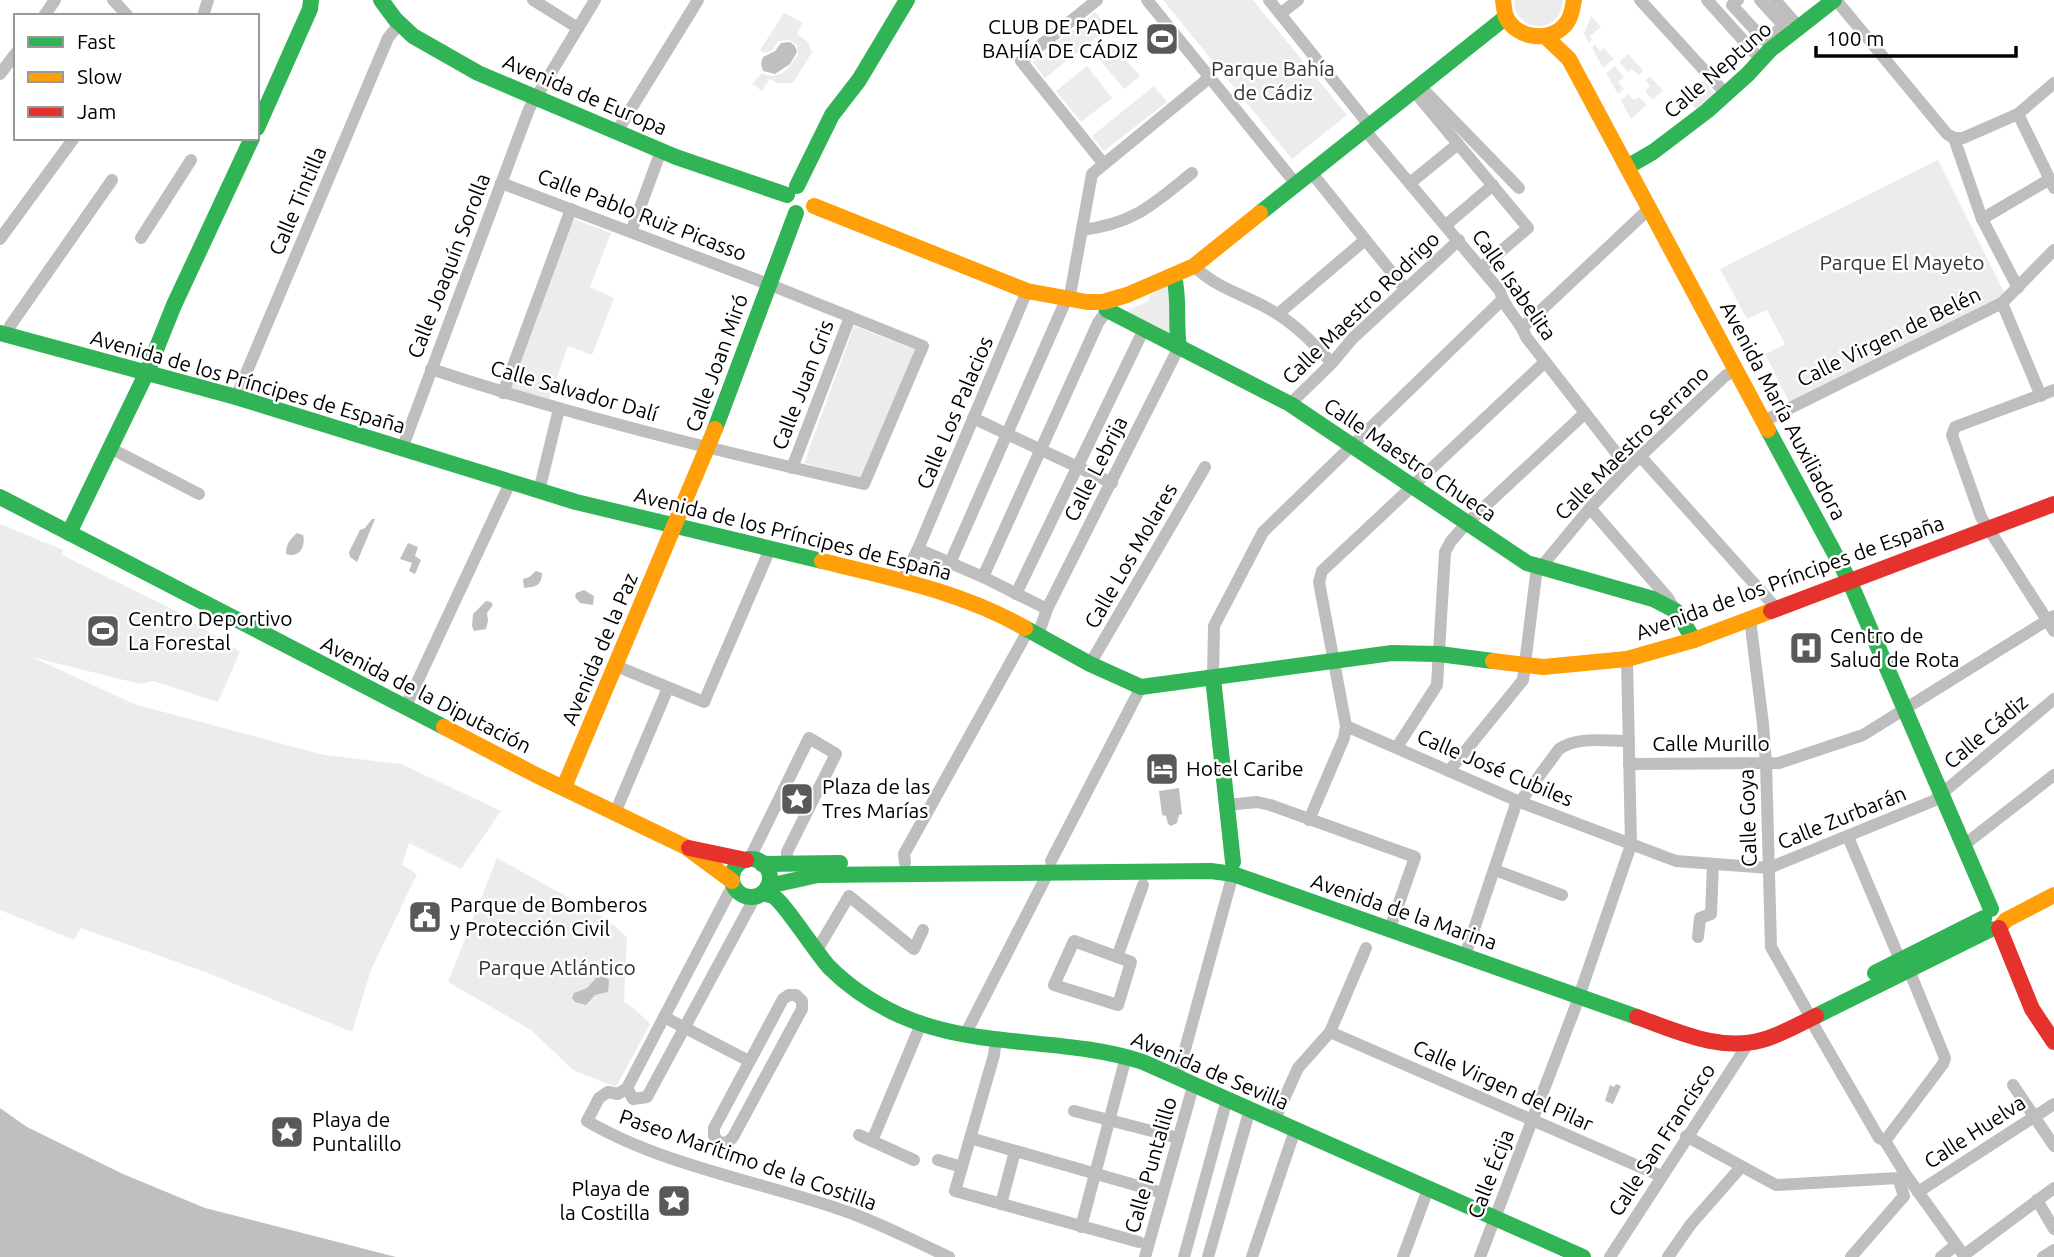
<svg xmlns="http://www.w3.org/2000/svg" width="2054" height="1257" font-family="Ubuntu,sans-serif">
<rect width="100%" height="100%" fill="#fff"/>
<g fill="#ececec">
<polygon points="1163,0 1253,0 1347,115 1292,159"/>
<path d="M1514,0H1563C1562,35 1515,35 1514,0Z"/>
<polygon points="1095,12 1108,28 1045,78 1033,62"/>
<path d="M784,13L803,23L797,34L808,42L812,52L793,83H777L770,79L762,91L752,84L762,73C779,82 789,68 798,55L797,45L789,40L778,41L773,50L764,53L760,50Z"/>
<polygon points="1591,16 1601,27 1590,36 1592,40 1589,43 1584,33"/>
<polygon points="1113,45 1140,76 1124,89 1098,58"/>
<polygon points="1595,45 1600,51 1604,48 1614,59 1603,68 1592,48"/>
<polygon points="1628,54 1643,70 1639,75 1632,69 1628,72 1619,62"/>
<polygon points="1087,66 1112,98 1081,122 1056,91"/>
<polygon points="1615,66 1624,77 1618,82 1624,89 1618,94 1606,73"/>
<polygon points="1650,77 1663,90 1653,100 1645,91 1650,86 1645,80"/>
<polygon points="1703,80 1715,94 1697,110 1684,96"/>
<polygon points="1154,86 1167,102 1104,151 1092,136"/>
<polygon points="1628,94 1634,100 1639,97 1647,105 1631,119 1621,101"/>
<polygon points="1938,160 2006,296 1790,404 1765,354 1785,344 1767,310 1747,319 1720,269"/>
<polygon points="574,219 611,233 590,287 614,298 592,355 568,346 549,399 511,388"/>
<polygon points="1170,283 1173,339 1120,314 1148,301 1150,296"/>
<polygon points="854,326 916,350 860,477 804,463"/>
<polygon points="0,524 63,550 62,555 174,610 240,652 218,702 153,681 140,684 32,657 134,704 324,755 401,764 501,811 461,869 409,843 402,865 417,874 371,970 352,1032 208,973 81,928 74,940 0,910"/>
<polygon points="497,858 605,918 627,937 624,1002 635,1009 650,1024 616,1087 573,1070 531,1030 448,982"/>
</g>
<g fill="#bfbfbf">
<polygon points="790,42 795,46 797,52 790,64 775,74 763,71 761,64 763,57 775,51 781,43"/>
<polygon points="372,519 375,519 357,562 350,557 349,552 360,530 365,528"/>
<path d="M297,533L303,535C306,546 299,559 286,554C286,544 290,539 297,533Z"/>
<polygon points="408,543 418,547 415,556 421,560 415,574 409,571 412,563 400,559"/>
<path d="M536,571L542,573C542,586 535,587 524,588L523,579L529,577Z"/>
<polygon points="584,590 594,596 593,605 580,603 575,597 576,593"/>
<polygon points="486,601 491,602 493,605 487,613 488,621 486,629 474,631 472,626 473,614"/>
<polygon points="1179,788 1182,814 1179,815 1177,823 1171,826 1168,824 1166,816 1162,815 1159,791"/>
<polygon points="598,976 604,976 609,980 608,992 595,995 586,1005 575,1002 572,998 574,993 587,988"/>
<polygon points="1616,1084 1621,1086 1613,1104 1605,1101 1610,1085 1614,1087"/>
<polygon points="0,1108 27,1127 123,1174 205,1208 396,1257 0,1257"/>
</g>
<g fill="none" stroke-linecap="round" stroke-linejoin="round">
<g stroke="#bebebe" stroke-width="12">
<polyline points="113,0 128,16"/>
<polyline points="533,0 578,28"/>
<polyline points="1097,0 1021,61 1103,163"/>
<polyline points="1147,0 1296,184"/>
<polyline points="1269,0 1369,125"/>
<polyline points="1640,0 1726,94"/>
<polyline points="1707,0 1761,60"/>
<polyline points="1738,0 1732,5 1764,40 1767,40 1782,27 1782,24 1760,0"/>
<polyline points="1775,0 1799,27"/>
<polyline points="1836,0 1947,134 1954,138"/>
<polyline points="1280,14 1298,0"/>
<polyline points="44,16 55,0"/>
<polyline points="203,16 208,0"/>
<polyline points="0,74 16,53"/>
<polyline points="1419,85 1519,188"/>
<polyline points="1413,90 1528,228 1481,268"/>
<polyline points="2018,114 2054,188"/>
<path d="M1364,129L1500,291C1504,309 1520,320 1526,337L1628,468"/>
<polyline points="616,133 698,0"/>
<polyline points="1954,138 1982,219 2018,288"/>
<polyline points="1954,138 1963,138 2018,114 2054,83"/>
<polyline points="1311,172 1405,289"/>
<polyline points="1410,183 1458,144"/>
<polyline points="1982,219 2050,179"/>
<polyline points="1446,225 1493,185"/>
<path d="M1082,230C1135,223 1152,205 1192,173"/>
<polyline points="631,232 661,151"/>
<polyline points="141,238 191,160"/>
<polyline points="0,239 74,138"/>
<path d="M1194,266C1219,291 1251,296 1279,315C1299,328 1316,346 1332,363"/>
<polyline points="1069,301 1092,174 1209,78"/>
<polyline points="2002,303 2041,396"/>
<polyline points="1278,314 1365,240"/>
<polyline points="10,326 112,180"/>
<polyline points="1522,328 1650,208"/>
<path d="M431,369C573,416 718,451 864,484L923,346L768,284L501,183"/>
<polyline points="2054,390 1955,427 1952,435 1981,517 2054,631"/>
<polyline points="503,393 571,209"/>
<polyline points="236,397 388,38 400,23"/>
<polyline points="1290,404 1332,363 1353,338 1459,240"/>
<polyline points="973,418 1112,483"/>
<polyline points="1764,421 2002,303 2054,250"/>
<polyline points="110,448 199,494"/>
<polyline points="402,449 529,109 595,0"/>
<polyline points="1641,457 1776,608"/>
<polyline points="792,468 850,317"/>
<polyline points="539,491 559,409"/>
<polyline points="1590,508 1668,598 1674,608"/>
<polyline points="918,549 1027,291"/>
<polyline points="950,563 1066,300"/>
<polyline points="983,577 1098,323 1107,310"/>
<polyline points="902,580 918,549 983,577 1047,609 1038,635"/>
<polyline points="1016,594 1144,329"/>
<polyline points="1047,609 1179,347"/>
<polyline points="1750,619 1763,724 1766,763 1771,947 1806,1009"/>
<polyline points="1090,664 1205,467"/>
<polyline points="616,666 704,702 770,549"/>
<polyline points="1213,678 1214,626 1263,532 1502,300"/>
<polyline points="405,708 510,483"/>
<polyline points="1346,726 1520,802 1676,861 1769,868 1933,801 2054,699"/>
<polyline points="1397,747 1437,685 1445,552 1451,541 1466,524 1584,414"/>
<polyline points="1629,764 1779,763 1863,735 2054,616"/>
<polyline points="1449,771 1523,680 1536,575 1541,567 1590,508 1628,468 1725,376 1737,369"/>
<path d="M1520,802L1559,749C1578,736 1606,741 1629,741"/>
<polyline points="1227,805 1257,802 1270,805 1415,857 1393,920"/>
<polyline points="615,813 668,688"/>
<polyline points="1309,820 1344,738 1346,726 1319,582 1322,571 1545,362"/>
<polyline points="1848,837 1900,960"/>
<polyline points="1964,845 2054,775"/>
<polyline points="749,860 809,738 836,754 787,852 787,862"/>
<polyline points="1051,861 1141,687"/>
<polyline points="905,863 904,854 1029,629"/>
<polyline points="1495,870 1562,895"/>
<polyline points="733,885 627,1088 633,1099 647,1097 755,897"/>
<polyline points="1698,937 1700,918 1711,914 1713,864"/>
<polygon points="1074,941 1131,962 1118,1005 1054,985"/>
<polyline points="1468,947 1517,801"/>
<polyline points="817,950 849,896 914,949 923,930"/>
<polyline points="1117,957 1143,885"/>
<polygon points="789,995 796,995 802,1001 802,1009 733,1137 727,1143 719,1142 714,1136 714,1128 783,999"/>
<polyline points="664,1017 749,1061"/>
<polyline points="1810,1019 1879,1138 1885,1141 1906,1175 1965,1257"/>
<polyline points="1330,1032 1661,1176"/>
<polyline points="968,1037 969,1027 1048,873"/>
<polyline points="996,1040 994,1055 955,1191 1139,1242"/>
<polyline points="1178,1075 1233,874 1233,866"/>
<polyline points="2013,1085 2054,1146"/>
<path d="M627,1088L618,1094L608,1092L599,1098L587,1121C660,1164 756,1181 836,1208C874,1220 912,1240 949,1257"/>
<polyline points="1074,1111 1171,1136"/>
<polyline points="1274,1121 1298,1068 1330,1032 1366,948"/>
<polyline points="859,1135 872,1141"/>
<polyline points="1686,1136 1776,1185 1898,1178 1906,1175"/>
<polyline points="970,1138 1156,1191"/>
<polyline points="1885,1141 1943,1064 1945,1058 1909,970"/>
<polyline points="914,1160 872,1141 921,1024"/>
<polyline points="938,1160 962,1167"/>
<polyline points="1918,1192 2054,1104"/>
<polyline points="2037,1200 2054,1229"/>
<polyline points="1001,1204 1015,1151"/>
<polyline points="1081,1227 1126,1057"/>
<polyline points="1964,1255 2054,1188"/>
<polyline points="1145,1257 1194,1083"/>
<polyline points="1184,1257 1227,1099"/>
<polyline points="1208,1257 1250,1109"/>
<polyline points="1252,1257 1295,1130"/>
<polyline points="1403,1257 1428,1189"/>
<polyline points="1480,1257 1575,1008 1631,845 1627,659"/>
<polyline points="1610,1257 1748,1044"/>
<polyline points="1668,1257 1691,1224 1741,1167"/>
<polyline points="1851,1257 1904,1196 1898,1178"/>
<polyline points="1941,1257 1956,1245"/>
<polyline points="2043,1257 2054,1250"/>
</g>
<g stroke="#30b455" stroke-width="16">
<polyline points="381,0 395,19 413,36 478,73 676,157 787,195"/>
<polyline points="257,128 310,9 311,0"/>
<polyline points="1627,167 1653,152 1707,111 1748,74 1770,50 1834,0"/>
<polyline points="797,186 832,115 859,80 907,0"/>
<polyline points="1260,213 1506,17"/>
<path d="M1174,276C1180,301 1175,322 1179,347"/>
<polyline points="1103,302 1107,310 1290,404 1527,563 1653,599 1676,611 1694,640"/>
<polyline points="0,333 236,397 576,502 822,561"/>
<polyline points="715,429 796,213"/>
<polyline points="1768,430 1849,580 1991,909"/>
<polyline points="0,497 444,727"/>
<polyline points="69,533 147,372 174,305 252,138"/>
<polyline points="1025,628 1090,664 1141,687 1392,653 1439,654 1493,661"/>
<polyline points="1213,678 1233,862"/>
<circle cx="751" cy="878" r="19"/>
<polyline points="762,864 840,863"/>
<polyline points="768,886 818,875 1211,871 1233,874 1637,1017"/>
<path d="M763,893C766,894 770,895 773,896C784,902 816,953 829,967C849,987 873,1003 899,1015C976,1050 1064,1036 1143,1062L1583,1257"/>
<polyline points="1875,973 1984,918"/>
<polyline points="1816,1016 1991,929"/>
</g>
<g stroke="#ff9f0a" stroke-width="16">
<path d="M1503,0C1504,5 1504,12 1506,17C1516,38 1548,43 1564,26C1571,19 1572,10 1574,0"/>
<polyline points="1546,37 1569,59 1768,430"/>
<polyline points="814,206 1027,291 1087,302 1103,302 1127,295 1194,266 1260,213"/>
<path d="M822,561C892,578 962,592 1025,628"/>
<polyline points="1493,661 1543,667 1627,659 1694,640 1771,611"/>
<polyline points="444,727 536,775 686,847 732,881"/>
<polyline points="564,787 715,429"/>
<polyline points="1999,928 2006,920 2054,895"/>
</g>
<g stroke="#e5322d" stroke-width="16">
<polyline points="1771,611 2054,504"/>
<polyline points="689,848 746,860"/>
<polyline points="1999,928 2032,1009 2054,1042"/>
<path d="M1637,1017C1677,1031 1719,1052 1762,1040C1781,1035 1799,1024 1816,1016"/>
</g>
</g>
<defs>
<symbol id="stadium-square" viewBox="-11 -11 22 22"><rect x="-9" y="-9" width="18" height="18" rx="4" fill="#595959" stroke="#fff"/><path d="M0-5a6.5 5 0 1 0 0 10a6.5 5 0 1 0 0-10ZM-3.5-1.8h7v3.6h-7Z" fill="#fff"/></symbol>
<symbol id="hospital-square" viewBox="-11 -11 22 22"><rect x="-9" y="-9" width="18" height="18" rx="4" fill="#595959" stroke="#fff"/><path d="M-5-5h3v3.5h4V-5h3V5h-3V1.5h-4V5h-3Z" fill="#fff"/></symbol>
<symbol id="hotel-square" viewBox="-11 -11 22 22"><rect x="-9" y="-9" width="18" height="18" rx="4" fill="#595959" stroke="#fff"/><path d="M-6-4.5h1.5V1H6V5H4.5V3h-9V5H-6ZM-4 0a1.8 1.8 0 1 1 3.6 0ZM.5 0V-2.5h3Q6-2.5 6 0Z" fill="#fff"/></symbol>
<symbol id="sight-square" viewBox="-11 -11 22 22"><rect x="-9" y="-9" width="18" height="18" rx="4" fill="#595959" stroke="#fff"/><path d="M0-6L1.8-2.2L6-1.7L2.9 1.2L3.7 5.4L0 3.3L-3.7 5.4L-2.9 1.2L-6-1.7L-1.8-2.2Z" fill="#fff"/></symbol>
<symbol id="civic-square" viewBox="-11 -11 22 22"><rect x="-9" y="-9" width="18" height="18" rx="4" fill="#595959" stroke="#fff"/><path d="M-.6-6.5H3V-4.5H.6V-3L4-1V1h2V6H-6V1h2V-1L-.6-3ZM-1.2 2.5V6h2.4V2.5Z" fill="#fff"/></symbol>
</defs>
<g fill-rule="evenodd">
<use href="#stadium-square" x="1143" y="20" width="38" height="38"/>
<use href="#stadium-square" x="84" y="612" width="38" height="38"/>
<use href="#hospital-square" x="1787" y="629" width="38" height="38"/>
<use href="#hotel-square" x="1143" y="750" width="38" height="38"/>
<use href="#sight-square" x="778" y="780" width="38" height="38"/>
<use href="#civic-square" x="406" y="898" width="38" height="38"/>
<use href="#sight-square" x="268" y="1113" width="38" height="38"/>
<use href="#sight-square" x="655" y="1182" width="38" height="38"/>
</g>
<g text-anchor="middle" stroke-width="5" stroke-linejoin="round" paint-order="stroke">
<g font-size="21" fill="#000" stroke="#fff" text-anchor="start">
<text x="1138" y="34" text-anchor="end">CLUB DE PADEL<tspan x="1138" dy="24">BAHÍA DE CÁDIZ</tspan></text>
<text x="128" y="626">Centro Deportivo<tspan x="128" dy="24">La Forestal</tspan></text>
<text x="1830" y="643">Centro de<tspan x="1830" dy="24">Salud de Rota</tspan></text>
<text x="1186" y="776">Hotel Caribe</text>
<text x="822" y="794">Plaza de las<tspan x="822" dy="24">Tres Marías</tspan></text>
<text x="450" y="912">Parque de Bomberos<tspan x="450" dy="24">y Protección Civil</tspan></text>
<text x="312" y="1127">Playa de<tspan x="312" dy="24">Puntalillo</tspan></text>
<text x="650" y="1196" text-anchor="end">Playa de<tspan x="650" dy="24">la Costilla</tspan></text>
</g>
<g font-size="21" fill="#333" stroke="#fff">
<text x="1273" y="76">Parque Bahía<tspan x="1273" dy="24">de Cádiz</tspan></text>
<text x="1902" y="270">Parque El Mayeto</text>
<text x="557" y="975">Parque Atlántico</text>
</g>
<g font-size="21" fill="#000" stroke="#fff">
<text transform="translate(1718 70) rotate(-41)" y="7">Calle Neptuno</text>
<text transform="translate(585 95) rotate(23)" y="7">Avenida de Europa</text>
<text transform="translate(298 201) rotate(-67)" y="7">Calle Tintilla</text>
<text transform="translate(642 215) rotate(21)" y="7">Calle Pablo Ruiz Picasso</text>
<text transform="translate(449 266) rotate(-69)" y="7">Calle Joaquín Sorolla</text>
<text transform="translate(1514 285) rotate(55)" y="7">Calle Isabelita</text>
<text transform="translate(1361 308) rotate(-44)" y="7">Calle Maestro Rodrigo</text>
<text transform="translate(1889 337) rotate(-26)" y="7">Calle Virgen de Belén</text>
<text transform="translate(717 363) rotate(-70)" y="7">Calle Joan Miró</text>
<text transform="translate(248 382) rotate(16)" y="7">Avenida de los Príncipes de España</text>
<text transform="translate(803 385) rotate(-69)" y="7">Calle Juan Gris</text>
<text transform="translate(574 391) rotate(16)" y="7">Calle Salvador Dalí</text>
<text transform="translate(1783 411) rotate(62)" y="7">Avenida María Auxiliadora</text>
<text transform="translate(955 413) rotate(-67)" y="7">Calle Los Palacios</text>
<text transform="translate(1632 443) rotate(-45)" y="7">Calle Maestro Serrano</text>
<text transform="translate(1410 460) rotate(34)" y="7">Calle Maestro Chueca</text>
<text transform="translate(1096 469) rotate(-63)" y="7">Calle Lebrija</text>
<text transform="translate(793 534) rotate(14)" y="7">Avenida de los Príncipes de España</text>
<text transform="translate(1131 556) rotate(-60)" y="7">Calle Los Molares</text>
<text transform="translate(1790 578) rotate(-20)" y="7">Avenida de los Príncipes de España</text>
<text transform="translate(600 649) rotate(-67)" y="7">Avenida de la Paz</text>
<text transform="translate(426 695) rotate(27)" y="7">Avenida de la Diputación</text>
<text transform="translate(1986 732) rotate(-40)" y="7">Calle Cádiz</text>
<text x="1711" y="751">Calle Murillo</text>
<text transform="translate(1495 768) rotate(23)" y="7">Calle José Cubiles</text>
<text transform="translate(1748 818) rotate(-92)" y="7">Calle Goya</text>
<text transform="translate(1842 818) rotate(-22)" y="7">Calle Zurbarán</text>
<text transform="translate(1404 912) rotate(19)" y="7">Avenida de la Marina</text>
<text transform="translate(1210 1071) rotate(23)" y="7">Avenida de Sevilla</text>
<text transform="translate(1503 1086) rotate(24)" y="7">Calle Virgen del Pilar</text>
<text transform="translate(1975 1132) rotate(-33)" y="7">Calle Huelva</text>
<text transform="translate(1662 1140) rotate(-57)" y="7">Calle San Francisco</text>
<text transform="translate(748 1160) rotate(19)" y="7">Paseo Marítimo de la Costilla</text>
<text transform="translate(1151 1165) rotate(-74)" y="7">Calle Puntalillo</text>
<text transform="translate(1491 1174) rotate(-69)" y="7">Calle Écija</text>
</g>
</g>
<rect x="14" y="14" width="245" height="126" fill="#ffffff" stroke="#999999" stroke-width="2"/>
<rect x="28" y="37" width="35" height="10" fill="#30b455" stroke="#999999" stroke-width="2"/>
<text x="77" y="49" font-size="21" fill="#000000">Fast</text>
<rect x="28" y="72" width="35" height="10" fill="#ff9f0a" stroke="#999999" stroke-width="2"/>
<text x="77" y="84" font-size="21" fill="#000000">Slow</text>
<rect x="28" y="107" width="35" height="10" fill="#e5322d" stroke="#999999" stroke-width="2"/>
<text x="77" y="119" font-size="21" fill="#000000">Jam</text>
<path d="M1816 46v10h200v-10" fill="none" stroke="#000000" stroke-width="3.5"/>
<text x="1826" y="46" font-size="21" fill="#000000" stroke="#ffffff" stroke-width="5" paint-order="stroke">100 m</text>
</svg>
